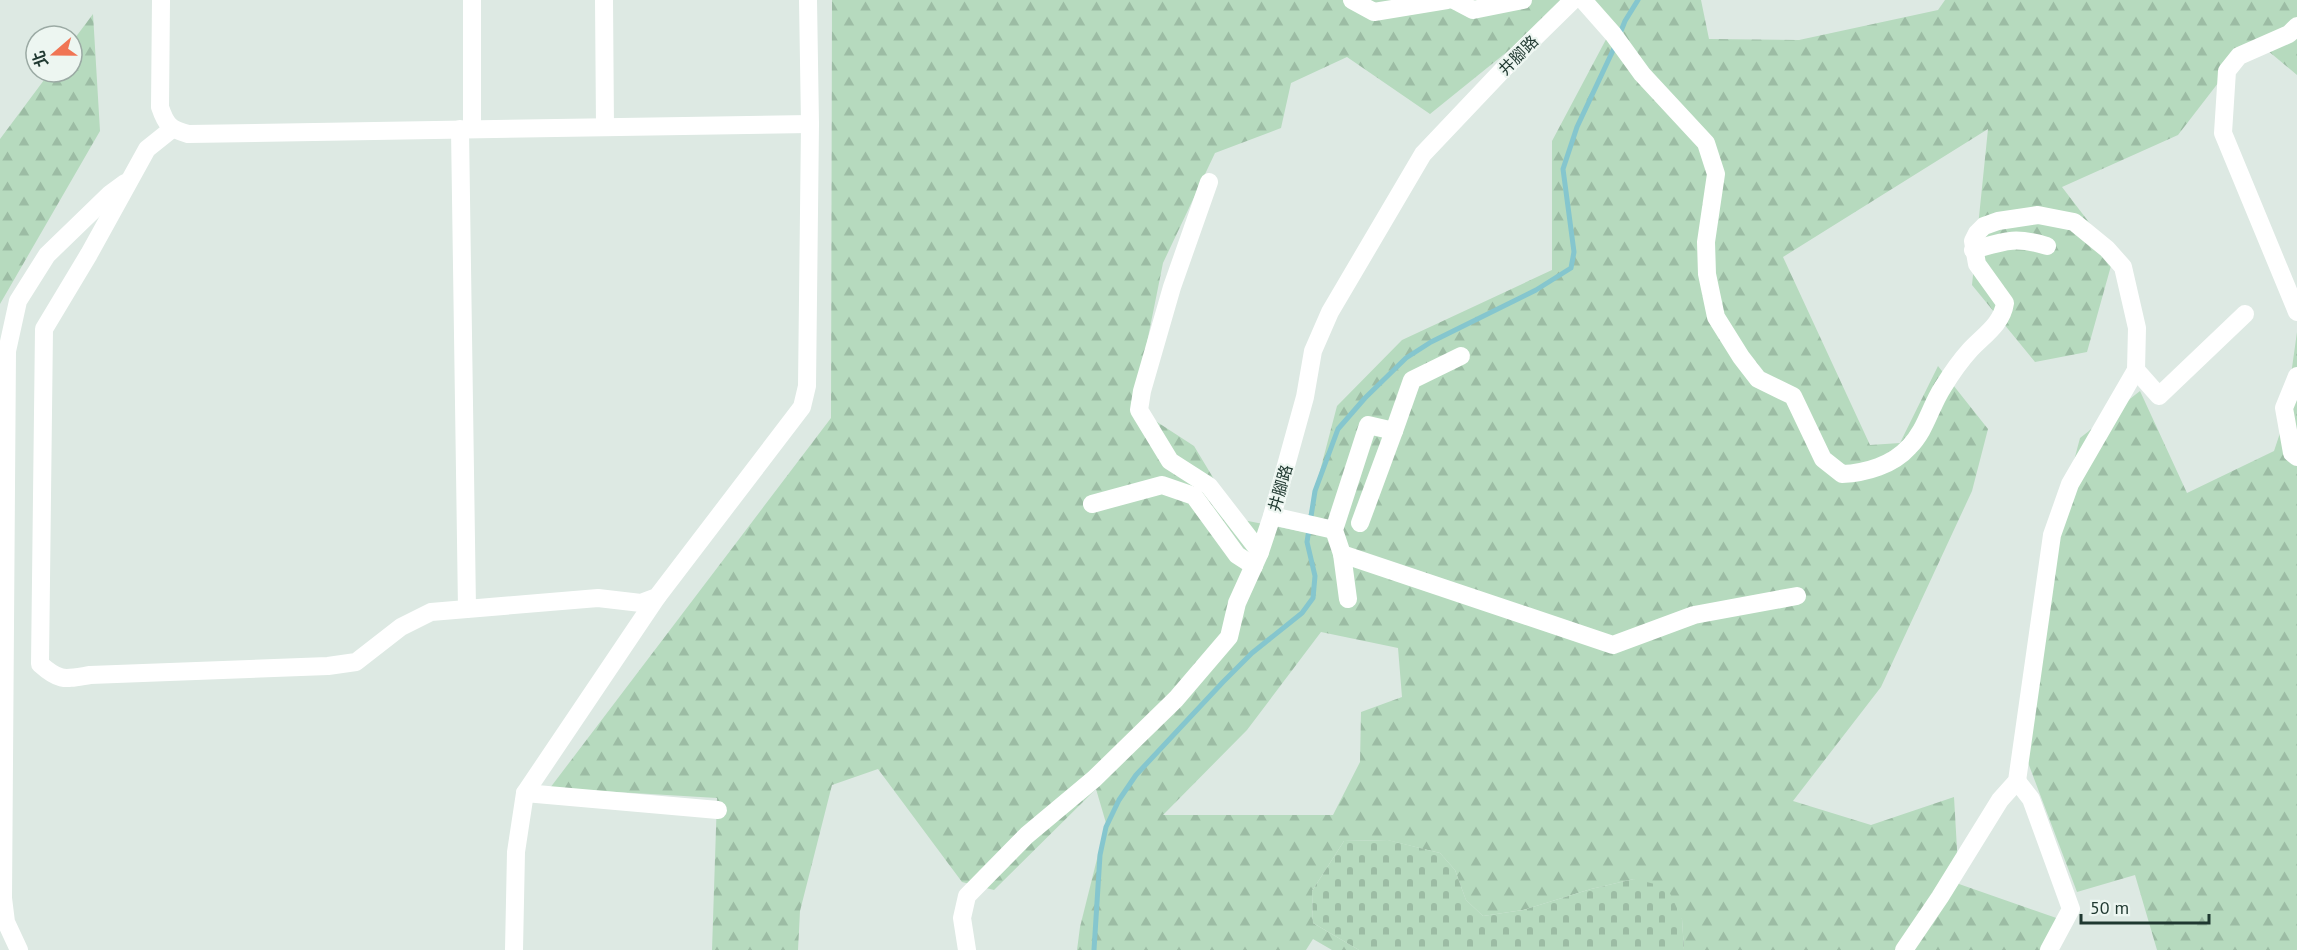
<svg xmlns="http://www.w3.org/2000/svg" width="2297" height="950" font-family="'PT Sans','Noto Sans TC',sans-serif">
<defs>
<pattern id="forest-firs" width="22" height="20" patternUnits="userSpaceOnUse" patternTransform="scale(1.5)"><rect width="22" height="20" fill="#b6dabe"/><path d="M5 1l3.5 6h-7zM16 11l3.5 6h-7z" fill="#9cbca4"/></pattern>
<pattern id="cemetery-stones" width="16" height="16" patternUnits="userSpaceOnUse" patternTransform="scale(1.5)"><rect width="16" height="16" fill="#b6dabe"/><path d="M2 7V4a2 2 0 0 1 4 0v3zM10 15v-3a2 2 0 0 1 4 0v3z" fill="#9cbca4"/></pattern>
</defs>
<rect width="100%" height="100%" fill="#dde9e3"/>
<g fill="url(#forest-firs)" fill-rule="evenodd">
<path d="M832,0H1571L1430,114L1347,57L1291,83L1281,128L1215,153L1163,263L1134,407L1194,446L1238,519L1304,532L1337,406L1402,340L1552,270V141L1611,30L1588,0H1701L1709,39L1799,40L1938,10L1945,0H2297V75L2267,50L2232,65L2178,135L2062,187L2114,255L2087,352L2035,362L1972,285L1988,129L1783,257L1870,445L1900,443L1938,366L1988,429L1972,491L1881,687L1793,801L1871,825L1954,797L1959,884L2065,921L2048,950H1684L1682,919L1634,879L1591,889L1523,910L1483,916L1466,900L1455,870L1440,853L1387,840L1344,841L1312,891L1313,923L1359,950H1332L1313,939L1306,950H1077L1080,927L1106,823L1096,789L994,890L962,882L878,769L832,785L800,911L798,950H712L717,798L550,788L831,418ZM1321,632L1398,648L1402,697L1361,712L1360,762L1333,815H1163L1247,730Z"/>
<polygon points="93,14 100,131 0,304 0,139 50,72 72,72 72,42"/>
<polygon points="2297,332 2297,950 2157,950 2135,875 2077,892 2024,752 2046,567 2080,438 2140,391 2187,493 2274,451 2285,418"/>
</g>
<polygon fill="url(#cemetery-stones)" points="1388,840 1440,853 1455,870 1466,900 1483,916 1523,910 1591,889 1634,879 1667,887 1682,919 1684,950 1359,950 1313,923 1312,891 1344,841"/>
<g fill="none" stroke-linecap="round" stroke-linejoin="round">
<g stroke="#85c6ce" stroke-width="5">
<polyline points="1619,36 1625,21 1638,0"/>
<polyline points="1094,950 1100,855 1106,827 1119,800 1136,775 1223,682 1252,653 1302,613 1313,598 1315,576 1307,542 1315,491 1338,429 1365,398 1406,358 1431,342 1536,290 1571,268 1574,252 1563,169 1577,127 1616,44"/>
</g>
<g stroke="#fff" stroke-width="18">
<path d="M161,0L160,107C166,125 170,129 188,134L810,124"/>
<polyline points="604,0 605,127"/>
<polyline points="1352,0 1374,12 1447,0"/>
<polyline points="1454,0 1473,10 1523,0"/>
<path d="M1583,0L1613,34L1642,74L1706,143L1716,174L1706,242L1707,274L1716,317L1741,357L1758,379L1793,396L1823,459L1842,474C1866,473 1893,465 1909,447C1926,430 1930,407 1943,387C1951,374 1960,361 1970,350C1984,335 2002,324 2005,303L1977,264L1973,241L1977,233L1984,226L1998,221L2038,215L2074,222L2107,249L2123,267L2137,328L2136,370L2070,484L2052,535L2017,781L2000,800L1940,897L1904,950"/>
<polyline points="2297,26 2289,34 2239,56 2227,71 2223,133 2297,312"/>
<path d="M172,129L147,149L89,254L44,329L40,664C60,682 65,679 90,675L328,666L356,662L401,627L431,612L598,598L641,603L657,597L802,407L807,386L810,124L808,0"/>
<polyline points="460,129 467,609"/>
<polyline points="472,129 472,0"/>
<polyline points="1209,182 1172,287 1142,391 1139,410 1170,461 1209,486 1260,552"/>
<path d="M1973,250C2004,241 2015,236 2047,246"/>
<polyline points="2136,370 2159,396 2245,314"/>
<polyline points="2297,376 2284,408 2292,453 2297,457"/>
<polyline points="1394,431 1412,380 1461,356"/>
<polyline points="1092,504 1162,485 1194,496 1237,555 1254,566"/>
<polyline points="1272,516 1334,530"/>
<polyline points="1342,554 1613,645 1694,615 1797,596"/>
<polyline points="1348,599 1342,554 1334,530 1368,425 1394,431 1360,523"/>
<polyline points="2017,781 2031,799 2071,909 2049,950"/>
<polyline points="525,793 718,810"/>
<polyline points="19,950 6,922 3,898 7,351 18,301 47,255 110,194 125,183"/>
<polyline points="514,950 516,852 525,793 657,597"/>
<polyline points="967,950 962,918 967,896 1027,835 1094,779 1176,699 1229,637 1237,603 1260,552 1272,516 1305,397 1313,351 1330,312 1423,154 1515,57 1573,0"/>
</g>
</g>
<g text-anchor="middle" stroke-width="4.5" stroke-linejoin="round" paint-order="stroke">
<g font-size="16" fill="#1f3830" stroke="#edf6f1">
<text transform="translate(1518 55) rotate(-45)" y="6">井腳路</text>
<text transform="translate(1280 488) rotate(-74)" y="6">井腳路</text>
</g>
</g>
<g transform="translate(54 54) rotate(250)"><circle r="28" fill="#edf6f1" stroke="#9baaa4" stroke-width="1.5"/>
<path d="M0-4.5L10 22L0 15L-10 22Z" fill="#f07554"/>
<text y="-9" font-size="16" font-weight="bold" text-anchor="middle" fill="#1f3830">北</text>
</g>
<path d="M2081 914v9h128v-9" fill="none" stroke="#1f3830" stroke-width="3"/>
<text x="2090" y="914" font-size="18" fill="#1f3830" stroke="#edf6f1" stroke-width="4.5" paint-order="stroke">50 m</text>
</svg>
